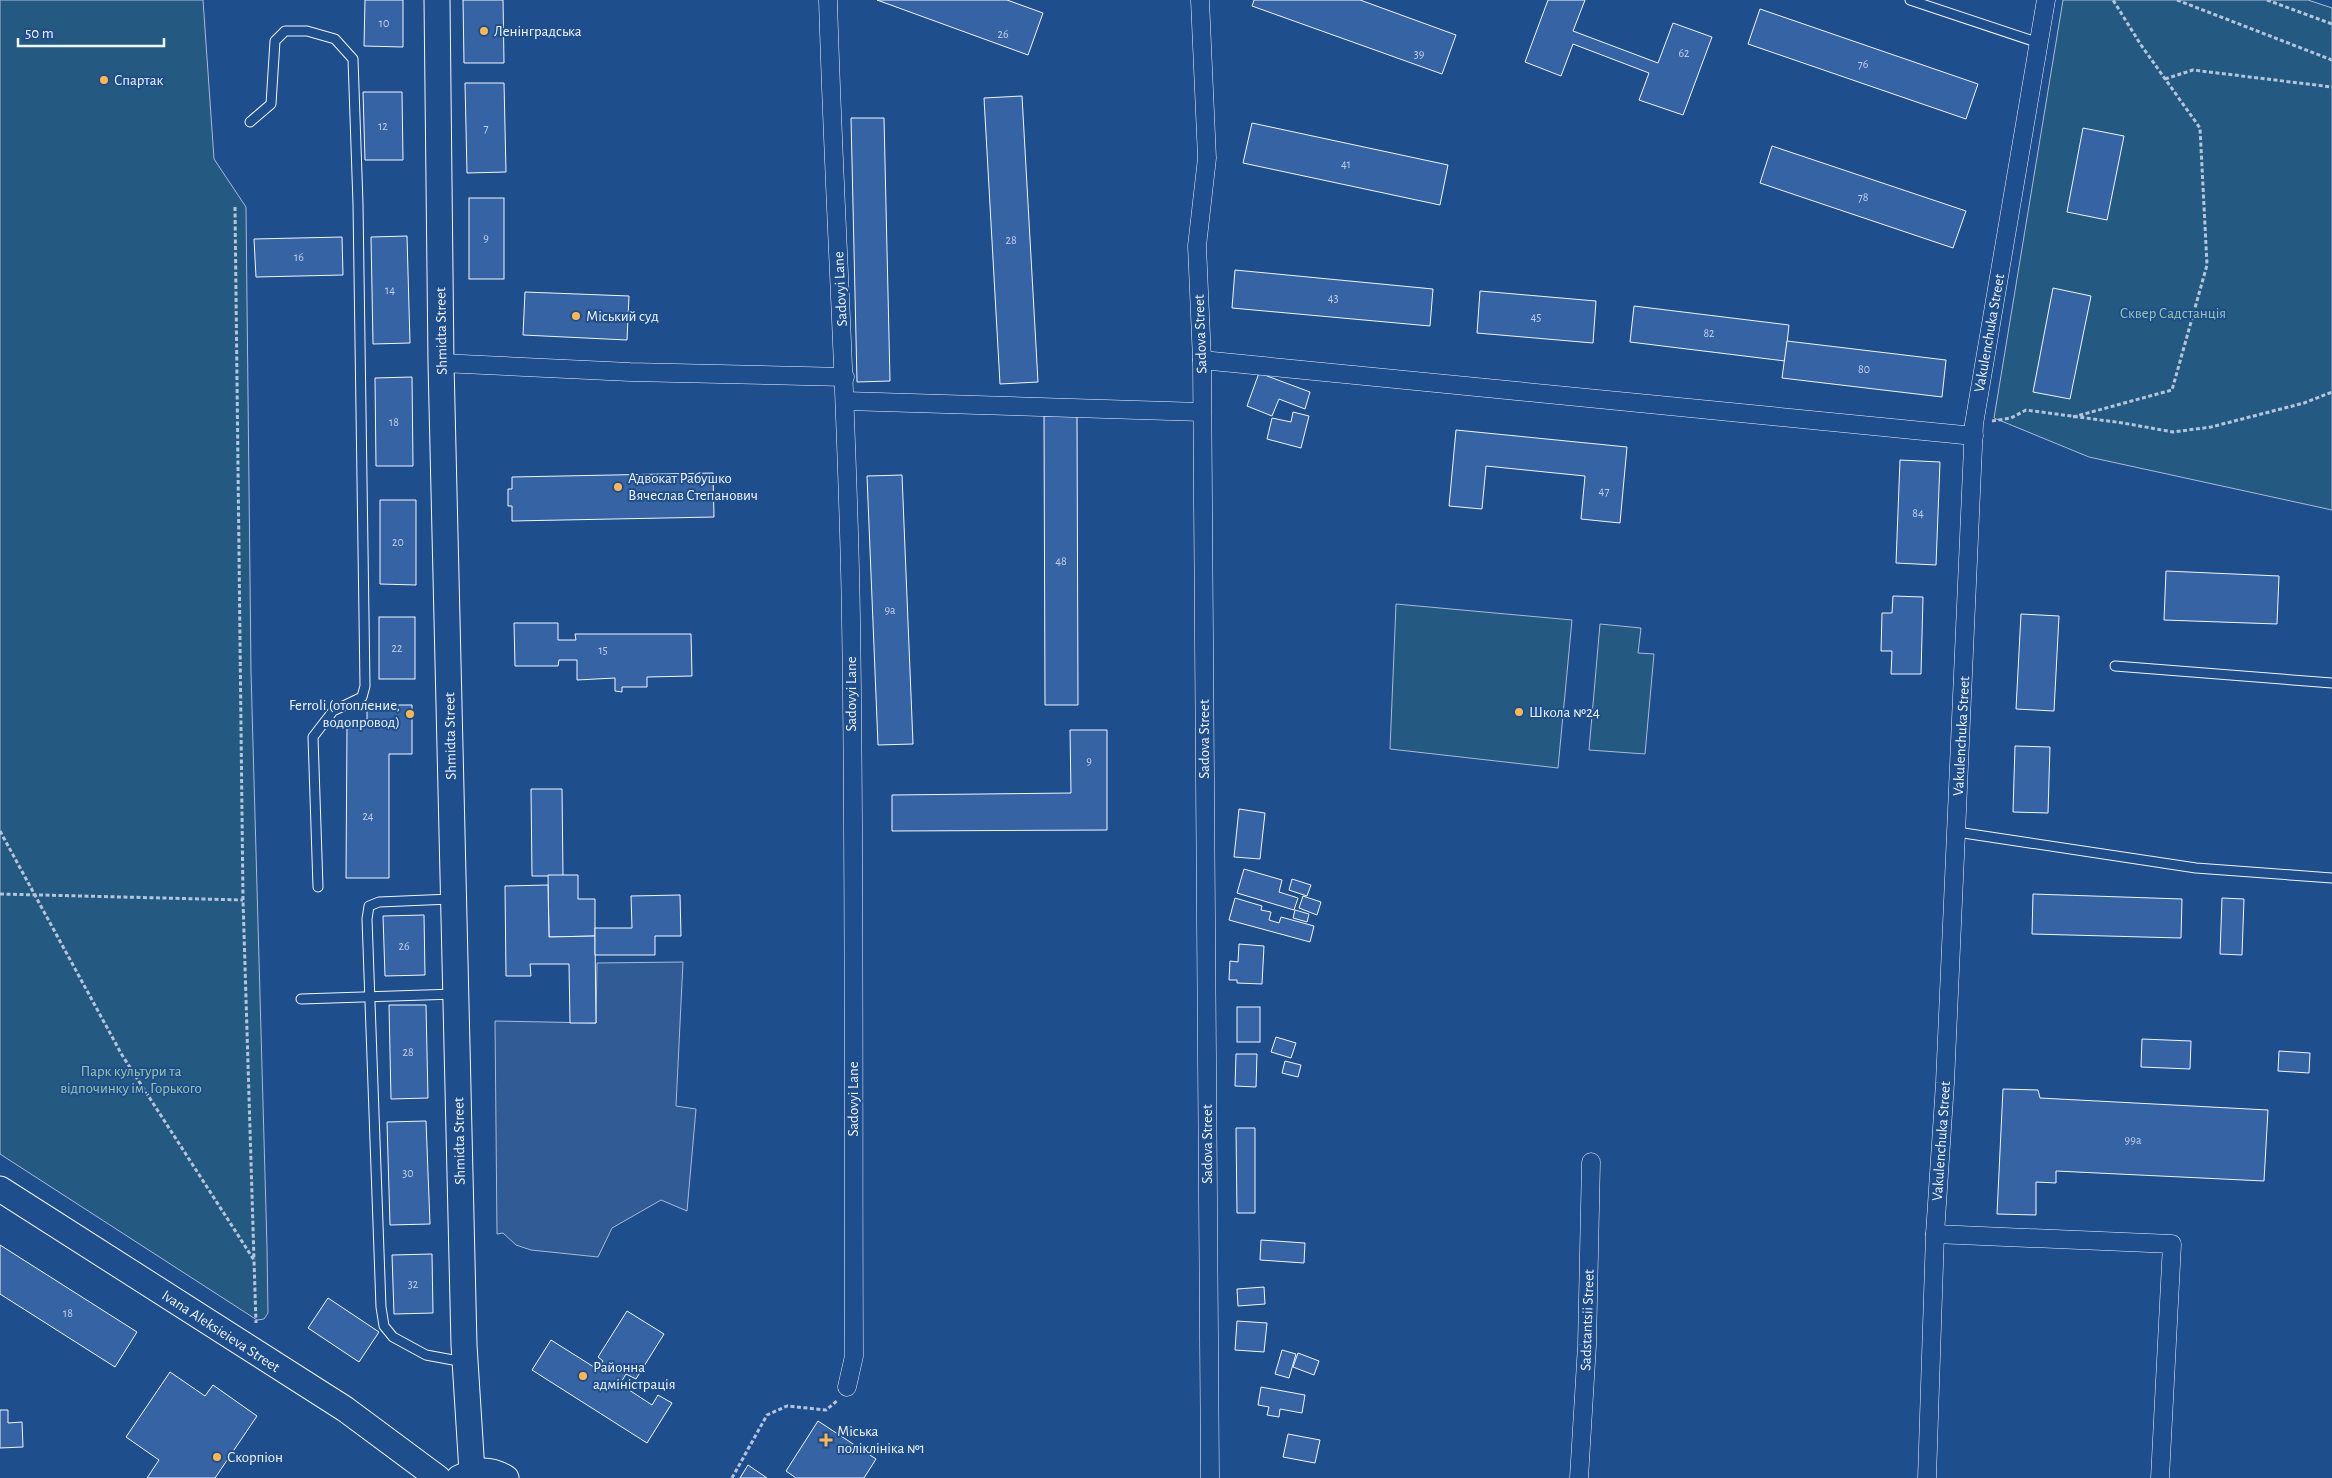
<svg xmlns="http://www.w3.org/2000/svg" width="2332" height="1478" font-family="'Alegreya Sans',sans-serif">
<rect width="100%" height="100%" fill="#1f4e8c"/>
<g fill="#245a82" stroke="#a8bbd7">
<polygon points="0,0 203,0 214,159 246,207 251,672 267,1247 268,1313 264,1319 257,1320 0,1154"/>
<polygon points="2063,0 2308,0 2332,8 2332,510 2089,457 1994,418"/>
<polygon points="1396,604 1572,620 1558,768 1390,749"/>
<polygon points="1600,624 1641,628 1638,653 1654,654 1645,754 1589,750"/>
</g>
<polygon fill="#305b95" stroke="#a8bbd7" points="683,962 676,1106 696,1109 687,1211 661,1200 612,1228 598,1257 531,1250 516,1245 503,1233 497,1234 495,1021 596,1023 597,963"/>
<g fill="#3563a3" stroke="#f2f6ff">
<polygon points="365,0 403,0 403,47 364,46"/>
<polygon points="463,0 503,0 504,63 464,63"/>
<polygon points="877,0 1007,0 1043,13 1028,55"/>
<polygon points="1254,0 1360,0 1456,35 1442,74 1252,6"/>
<polygon points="1548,0 1585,0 1573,31 1658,63 1673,23 1712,37 1683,115 1639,100 1649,73 1573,44 1561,76 1525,62"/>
<polygon points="1760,9 1978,84 1966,119 1748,44"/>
<polygon points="465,83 504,83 506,172 467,173"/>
<polygon points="363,92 402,92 403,160 365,160"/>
<polygon points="1022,96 1038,382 1000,384 984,98"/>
<polygon points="851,118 884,118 890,381 857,382"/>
<polygon points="1252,123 1448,165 1440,205 1243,163"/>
<polygon points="2083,128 2124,136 2107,220 2067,212"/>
<polygon points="1772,146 1966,211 1953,248 1760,183"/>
<rect x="469" y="198" width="35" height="81"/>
<polygon points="407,236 410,343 373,344 371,237"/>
<polygon points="342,237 343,275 256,277 254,239"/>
<polygon points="1235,270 1433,289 1430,326 1232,308"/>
<polygon points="2053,288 2091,296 2070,399 2033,392"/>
<polygon points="1480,291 1596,301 1593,343 1477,333"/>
<polygon points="525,292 629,296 627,340 523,335"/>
<polygon points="1634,306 1789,325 1785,361 1630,342"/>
<polygon points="1787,341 1946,360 1942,397 1782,378"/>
<polygon points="1259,373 1310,392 1305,409 1279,399 1272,416 1247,406"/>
<polygon points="412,377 413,466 376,466 375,378"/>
<polygon points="1293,412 1309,416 1301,448 1267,439 1272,418 1291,422"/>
<polygon points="1044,416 1077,416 1078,705 1045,705"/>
<polygon points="1456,430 1627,447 1620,523 1581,519 1585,476 1486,466 1482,509 1449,506"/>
<polygon points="1900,460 1940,462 1936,565 1896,563"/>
<polygon points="713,473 714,517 512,521 512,506 508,506 508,489 512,489 512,477"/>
<polygon points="902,475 913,744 878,745 867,476"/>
<polygon points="380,500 416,500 416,585 380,584"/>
<polygon points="2166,571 2279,576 2277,624 2164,620"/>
<polygon points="1893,596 1923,597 1921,674 1891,674 1892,651 1881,651 1882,613 1892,613"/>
<polygon points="2021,614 2059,616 2054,711 2016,709"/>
<rect x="379" y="617" width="36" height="62"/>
<polygon points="514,623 558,623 558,640 576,640 575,634 691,634 692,676 647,677 647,687 622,687 622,692 615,691 615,678 577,680 577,660 559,660 558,666 515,666"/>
<polygon points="367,705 412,705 412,754 389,754 389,878 346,878 347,726 367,726"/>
<polygon points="1070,730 1107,730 1107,830 892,831 892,795 1071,793"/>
<polygon points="2015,746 2050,747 2048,813 2013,812"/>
<polygon points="531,789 562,789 563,876 532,876"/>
<polygon points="1239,809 1265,813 1260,859 1234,857"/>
<polygon points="1244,869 1282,880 1279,892 1298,898 1294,910 1237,893"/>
<polygon points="548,875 578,875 578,899 595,899 595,936 549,937"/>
<polygon points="1292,879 1311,885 1307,896 1289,890"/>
<polygon points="548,885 549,937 595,936 596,1023 570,1023 569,964 530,964 531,976 506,976 505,886"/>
<polygon points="2033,894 2182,899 2181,938 2032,934"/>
<polygon points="680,895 681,936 655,936 655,955 595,955 595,928 632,928 631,896"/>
<polygon points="1303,896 1321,902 1317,915 1299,908"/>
<polygon points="1235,898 1262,906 1261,910 1271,912 1269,920 1279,923 1281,917 1314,926 1310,942 1229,920"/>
<polygon points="2222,898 2244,899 2242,955 2220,954"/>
<polygon points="1295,910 1309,914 1307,922 1293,918"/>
<polygon points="424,915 425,975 385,976 383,916"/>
<polygon points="1239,944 1264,946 1262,984 1237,983 1237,980 1229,980 1230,961 1238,962"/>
<polygon points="389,1005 426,1005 428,1098 391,1099"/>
<rect x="1237" y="1007" width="23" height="35"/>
<polygon points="1276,1037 1296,1043 1291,1058 1271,1052"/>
<polygon points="2142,1039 2191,1041 2190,1069 2141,1067"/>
<polygon points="2279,1051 2310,1053 2309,1073 2278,1071"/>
<polygon points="1236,1054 1257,1054 1256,1087 1235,1086"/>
<polygon points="1285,1061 1301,1065 1298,1077 1282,1073"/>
<polygon points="2003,1089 2038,1090 2040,1098 2268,1110 2264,1181 2056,1171 2056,1183 2036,1182 2036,1215 1997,1214"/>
<polygon points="426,1121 430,1224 390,1225 387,1122"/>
<polygon points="1236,1128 1255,1128 1255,1213 1237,1213"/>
<polygon points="1261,1240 1305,1243 1304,1263 1260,1260"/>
<polygon points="0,1245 137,1332 115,1367 0,1294"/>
<polygon points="432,1254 433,1313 394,1314 392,1255"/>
<polygon points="1264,1287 1265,1304 1238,1306 1237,1289"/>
<polygon points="328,1298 379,1332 359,1362 308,1328"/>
<polygon points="627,1311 664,1334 636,1379 626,1374 620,1384 652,1405 658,1395 672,1403 647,1443 532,1370 551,1340 597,1369 603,1361 598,1357"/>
<polygon points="1237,1321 1267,1323 1264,1352 1235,1350"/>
<polygon points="1282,1350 1296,1354 1289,1378 1275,1374"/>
<polygon points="1298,1353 1319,1361 1314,1375 1293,1367"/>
<polygon points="170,1372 205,1396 213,1385 257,1416 215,1478 147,1478 159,1460 126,1437"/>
<polygon points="1261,1387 1305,1395 1302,1413 1280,1409 1279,1417 1267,1415 1269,1407 1258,1405"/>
<polygon points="0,1410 8,1410 8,1423 22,1422 23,1447 0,1448"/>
<polygon points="818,1421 876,1459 864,1478 796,1478 786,1471"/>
<polygon points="1288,1434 1320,1440 1315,1463 1283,1457"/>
<polygon points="748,1465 767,1478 740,1478"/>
</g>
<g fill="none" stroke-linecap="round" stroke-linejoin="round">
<defs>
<g id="lane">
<polyline points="1910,0 2039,43"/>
<polyline points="250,122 271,104 275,41 285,31 307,31 335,39 353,59 358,204 365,686 362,697 333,711 313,737 318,887"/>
<polyline points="2115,666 2332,683"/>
<polyline points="1957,832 2196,868 2332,878"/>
<polyline points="451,899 379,902 369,906 367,919 381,1307 384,1326 393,1337 426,1355 464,1362"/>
<polyline points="301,999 455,994"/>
</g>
<g id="street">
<path d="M828,0C834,207 848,413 851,620C855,865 853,1110 854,1356L847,1387"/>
<polyline points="1200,0 1207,158 1197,246 1202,360 1210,1478"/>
<polyline points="1202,360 1974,436"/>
<polyline points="441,363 630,372 845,377"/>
<polyline points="846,401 1202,412"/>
<polyline points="1935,1234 2172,1244 2160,1478"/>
<polyline points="1579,1478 1587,1345 1591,1162"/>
<polyline points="1927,1478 1935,1234 1945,1083 1974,424 2046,0"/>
</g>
<g id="secondary">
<polyline points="437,0 441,363 464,1345 472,1472"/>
<polyline points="0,1189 345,1409 438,1478"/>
<path d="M459,1478C475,1469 490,1468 506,1478"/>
</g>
</defs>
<use href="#lane" stroke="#f2f6ff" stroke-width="11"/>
<use href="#street" stroke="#f2f6ff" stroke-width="19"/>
<use href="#secondary" stroke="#f2f6ff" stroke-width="27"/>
<g stroke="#b3c4dc" stroke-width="3" stroke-dasharray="4 2.5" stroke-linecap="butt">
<polyline points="2177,0 2332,60"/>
<polyline points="2267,0 2332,24"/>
<polyline points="2165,79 2193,70 2332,87"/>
<polyline points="235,207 243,900 254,1260"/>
<polyline points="2073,417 2172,390 2207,265 2200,128 2141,45 2113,0"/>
<polyline points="1992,421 2011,418 2026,410 2123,423 2173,432 2211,427 2304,403 2332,392"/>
<polyline points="0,831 122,1055 254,1260 256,1323"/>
<polyline points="0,894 243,900"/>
<polyline points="732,1478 767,1415 787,1406 826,1410 838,1400"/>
</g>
<use href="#lane" stroke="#1f4e8c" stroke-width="9"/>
<use href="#street" stroke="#1f4e8c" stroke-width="18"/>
<use href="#secondary" stroke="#1f4e8c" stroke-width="25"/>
</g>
<g fill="#ffb74d" stroke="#1f4e8c" stroke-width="2">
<circle cx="484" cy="31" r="5"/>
<circle cx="104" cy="80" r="5"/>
<circle cx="576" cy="316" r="5"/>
<circle cx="618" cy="487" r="5"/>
<circle cx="1519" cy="712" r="5"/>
<circle cx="410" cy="714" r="5"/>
<circle cx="583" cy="1376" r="5"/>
<path d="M823.5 1432.5h5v5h5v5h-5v5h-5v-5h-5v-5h5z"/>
<circle cx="217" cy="1457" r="5"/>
</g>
<g text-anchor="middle" stroke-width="4" stroke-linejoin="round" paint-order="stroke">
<g font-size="12" fill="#c3d1e8">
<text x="384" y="27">10</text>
<text x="1003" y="38">26</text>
<text x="1684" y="57">62</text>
<text x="1419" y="58">39</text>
<text x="1863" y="68">76</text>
<text x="383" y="130">12</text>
<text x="486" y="132">7</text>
<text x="1346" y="168">41</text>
<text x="1863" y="201">78</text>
<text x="486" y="242">9</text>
<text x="1011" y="244">28</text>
<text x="299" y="261">16</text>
<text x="390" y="294">14</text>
<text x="1333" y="302">43</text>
<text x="1536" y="321">45</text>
<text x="1709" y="337">82</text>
<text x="1864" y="373">80</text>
<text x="394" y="426">18</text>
<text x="1604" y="495">47</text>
<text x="1918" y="517">84</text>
<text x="398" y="546">20</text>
<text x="1061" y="565">48</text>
<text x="890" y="614">9а</text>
<text x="397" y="652">22</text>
<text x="603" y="654">15</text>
<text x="1089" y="765">9</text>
<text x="368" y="820">24</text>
<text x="404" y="950">26</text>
<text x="408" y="1056">28</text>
<text x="2133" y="1144">99а</text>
<text x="408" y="1177">30</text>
<text x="413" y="1288">32</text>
<text x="68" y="1317">18</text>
</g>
<g font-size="15" fill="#f2f6ff" stroke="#1f4e8c" text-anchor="start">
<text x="494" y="36">Ленінградська</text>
<text x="114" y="85">Спартак</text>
<text x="586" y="321">Міський суд</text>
<text x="628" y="483">Адвокат Рабушко<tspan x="628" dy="17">Вячеслав Степанович</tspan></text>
<text x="400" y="710" text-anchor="end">Ferroli (отопление,<tspan x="400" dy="17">водопровод)</tspan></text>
<text x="1529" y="717">Школа №24</text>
<text x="593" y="1372">Районна<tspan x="593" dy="17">адміністрація</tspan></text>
<text x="837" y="1436">Міська<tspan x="837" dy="17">поліклініка №1</tspan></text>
<text x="227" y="1462">Скорпіон</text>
</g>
<g font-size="15" fill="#f2f6ff" stroke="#1f4e8c">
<text transform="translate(840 289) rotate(-93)" y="5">Sadovyi Lane</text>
<text transform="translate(441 331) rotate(-91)" y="5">Shmidta Street</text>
<text transform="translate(1989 333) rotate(-80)" y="5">Vakulenchuka Street</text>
<text transform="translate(1200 334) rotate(-92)" y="5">Sadova Street</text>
<text transform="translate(851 694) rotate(-90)" y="5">Sadovyi Lane</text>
<text transform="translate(450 736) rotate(-91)" y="5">Shmidta Street</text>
<text transform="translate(1961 736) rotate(-87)" y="5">Vakulenchuka Street</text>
<text transform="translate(1204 739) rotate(-90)" y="5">Sadova Street</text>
<text transform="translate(853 1099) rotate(-90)" y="5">Sadovyi Lane</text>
<text transform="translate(459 1141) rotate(-91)" y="5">Shmidta Street</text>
<text transform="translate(1941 1141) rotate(-86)" y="5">Vakulenchuka Street</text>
<text transform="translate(1207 1144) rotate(-90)" y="5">Sadova Street</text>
<text transform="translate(1587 1320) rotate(-88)" y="5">Sadstantsii Street</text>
<text transform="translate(221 1331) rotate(33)" y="5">Ivana Aleksieieva Street</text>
</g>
<g font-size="15" fill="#97c8a6" stroke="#1f4e8c">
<text x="2173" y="318">Сквер Садстанція</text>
<text x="131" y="1076">Парк культури та<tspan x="131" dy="17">відпочинку ім. Горького</tspan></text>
</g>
</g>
<path d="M18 38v8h146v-8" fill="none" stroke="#f2f6ff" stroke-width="2.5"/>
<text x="25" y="38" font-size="15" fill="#f2f6ff" stroke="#1f4e8c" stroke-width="4" paint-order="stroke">50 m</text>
</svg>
